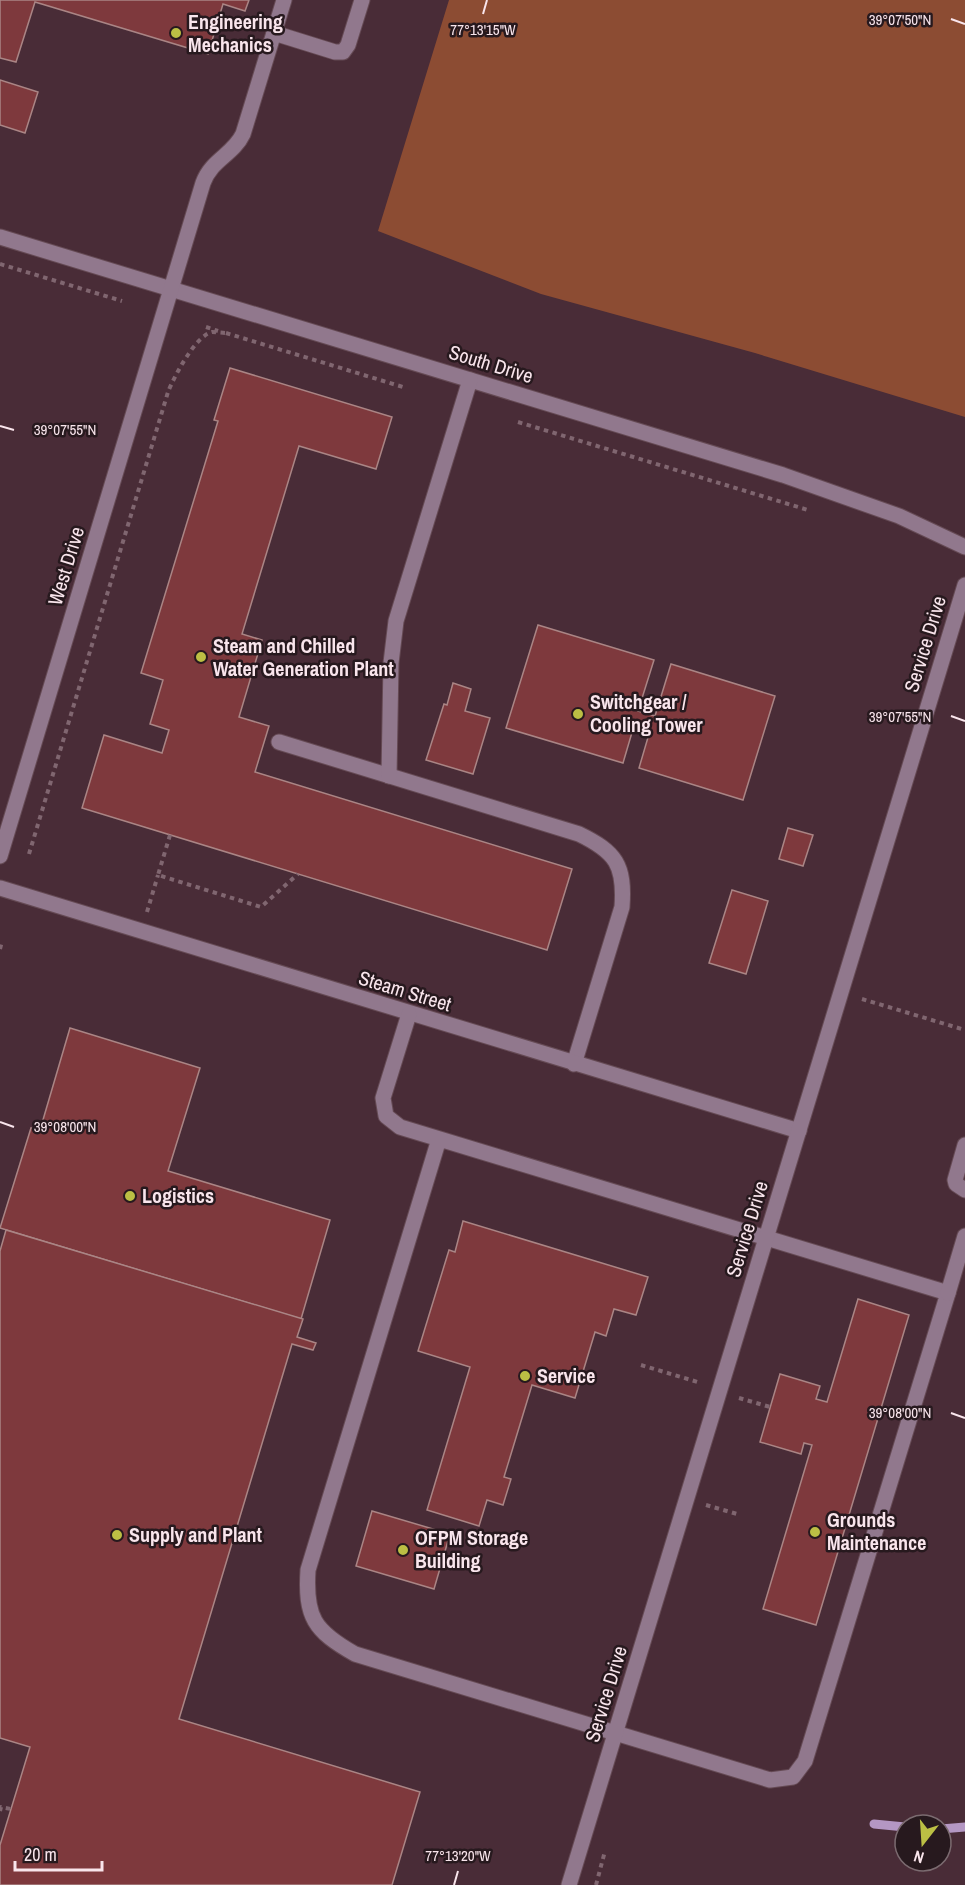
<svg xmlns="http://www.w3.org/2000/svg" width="965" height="1885" font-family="'Archivo Narrow',sans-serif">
<rect width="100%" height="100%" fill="#492c37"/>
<polygon fill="#8c4c33" points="449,0 965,0 965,417 755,353 541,294 378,231"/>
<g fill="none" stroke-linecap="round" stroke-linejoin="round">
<g stroke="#b497c3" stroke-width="9">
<polyline points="874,1824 905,1827"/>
<polyline points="941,1829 965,1827"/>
</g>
</g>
<g fill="#7e393d" stroke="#aa8585" stroke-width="1.5">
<polygon points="0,0 249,0 245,11 223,4 208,54 35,2 16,62 0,58"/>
<polygon points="0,80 38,92 25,133 0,125"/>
<polygon points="230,368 392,417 376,469 299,446 242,634 262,640 239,717 269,726 255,772 572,869 547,950 82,808 104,735 162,753 169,730 150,724 163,680 141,673 218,421 214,420"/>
<polygon points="538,625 654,660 638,711 655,716 671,664 775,696 743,800 639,768 649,734 633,729 623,763 506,728"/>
<polygon points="453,683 471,689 465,711 490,718 473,774 426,760 444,704 447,705"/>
<polygon points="788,828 813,835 803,866 779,859"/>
<polygon points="732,890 768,901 746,974 709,963"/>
<polygon points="70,1028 200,1068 168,1171 330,1220 301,1319 0,1228 31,1128 40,1130"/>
<polygon points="463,1221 648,1277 636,1315 614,1309 606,1336 595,1332 575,1398 532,1385 504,1477 511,1479 503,1505 487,1500 479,1526 427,1510 470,1367 418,1351 449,1250 455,1252"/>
<polygon points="6,1230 303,1319 297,1337 316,1343 313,1350 292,1344 179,1719 420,1792 392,1885 0,1885 0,1845 30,1747 0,1738 0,1251"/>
<polygon points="858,1299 909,1315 816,1625 763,1609 812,1445 804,1443 801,1454 760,1442 780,1374 820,1386 816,1399 827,1402"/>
<polygon points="372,1511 450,1534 434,1589 356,1566"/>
</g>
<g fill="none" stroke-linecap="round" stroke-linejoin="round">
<defs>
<g id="minor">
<polyline points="274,33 335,52 343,52 348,45 362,0"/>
<polyline points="0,237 783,475 899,516 965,547"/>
<path d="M279,742L579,834C616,852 625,865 622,907L574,1064"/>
<polyline points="389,776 391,663 396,621 470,380"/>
<path d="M0,856L203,183C211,160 233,155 243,134L284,0"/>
<polyline points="0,888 799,1131"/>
<path d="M409,1014L383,1098L386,1116L400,1127L948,1293L805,1761L793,1777L770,1780L355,1654C314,1631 305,1617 308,1570L439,1139"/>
<polyline points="965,1145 955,1180 956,1184 965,1190"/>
<polyline points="948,1293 965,1236"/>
<polyline points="569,1885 965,585"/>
</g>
</defs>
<use href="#minor" stroke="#654a54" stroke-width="17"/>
<g stroke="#806670" stroke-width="4" stroke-dasharray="4.5 4.5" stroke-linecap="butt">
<polyline points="0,264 122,301"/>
<polyline points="206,327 218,331"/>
<polyline points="226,333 403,387"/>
<polyline points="518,422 808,510"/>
<polyline points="170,835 158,875 261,907 298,874"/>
<path d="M29,854L168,392C174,377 195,336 212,332C217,332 222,333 227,333"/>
<polyline points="147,912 158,875"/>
<polyline points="0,949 2,941"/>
<polyline points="862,999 965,1030"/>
<polyline points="641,1365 701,1383"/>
<polyline points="739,1398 770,1407"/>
<polyline points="706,1505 737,1514"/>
<polyline points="0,1811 1,1807 11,1809"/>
<polyline points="596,1885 605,1851"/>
</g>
<use href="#minor" stroke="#91788d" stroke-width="15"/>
</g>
<path fill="none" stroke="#f9e5ec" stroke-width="2" d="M483,14L487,0M951,19L965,24M0,426L14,430M951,716L965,721M0,1122L14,1127M951,1413L965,1418M454,1885L458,1871"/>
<g fill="#bcbf44" stroke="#27191e" stroke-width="2">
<circle cx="176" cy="33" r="6"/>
<circle cx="201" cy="657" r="6"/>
<circle cx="578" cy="714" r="6"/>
<circle cx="130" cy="1196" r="6"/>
<circle cx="525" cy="1376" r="6"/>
<circle cx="815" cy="1532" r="6"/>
<circle cx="117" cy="1535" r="6"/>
<circle cx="403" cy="1550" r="6"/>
</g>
<g text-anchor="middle" stroke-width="5" stroke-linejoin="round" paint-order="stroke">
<g font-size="20" font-weight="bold" fill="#f9e5ec" stroke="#27191e" text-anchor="start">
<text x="188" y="29">Engineering<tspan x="188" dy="23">Mechanics</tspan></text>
<text x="213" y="653">Steam and Chilled<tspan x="213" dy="23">Water Generation Plant</tspan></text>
<text x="590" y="709">Switchgear /<tspan x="590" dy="23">Cooling Tower</tspan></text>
<text x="142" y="1203">Logistics</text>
<text x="537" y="1383">Service</text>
<text x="827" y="1527">Grounds<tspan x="827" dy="23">Maintenance</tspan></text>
<text x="129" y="1542">Supply and Plant</text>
<text x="415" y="1545">OFPM Storage<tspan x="415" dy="23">Building</tspan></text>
</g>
<g font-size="20" fill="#f9e5ec" stroke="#27191e">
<text transform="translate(491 364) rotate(17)" y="7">South Drive</text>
<text transform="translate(66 566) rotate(-73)" y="7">West Drive</text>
<text transform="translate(925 644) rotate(-73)" y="7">Service Drive</text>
<text transform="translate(405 991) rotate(17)" y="7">Steam Street</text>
<text transform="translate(747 1229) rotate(-73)" y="7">Service Drive</text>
<text transform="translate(606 1694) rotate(-73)" y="7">Service Drive</text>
</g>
</g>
<g font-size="15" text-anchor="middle" fill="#f9e5ec" stroke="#27191e" stroke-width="5" stroke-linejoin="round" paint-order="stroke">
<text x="900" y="25">39°07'50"N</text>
<text x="483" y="35">77°13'15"W</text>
<text x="65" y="435">39°07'55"N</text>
<text x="900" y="722">39°07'55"N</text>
<text x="65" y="1132">39°08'00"N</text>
<text x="900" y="1418">39°08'00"N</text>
<text x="458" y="1861">77°13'20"W</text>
</g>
<g transform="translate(923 1843) rotate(197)"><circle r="28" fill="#27191e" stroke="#7b6b70" stroke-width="1.5"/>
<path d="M0-4.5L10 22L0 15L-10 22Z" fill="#bcbf44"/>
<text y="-9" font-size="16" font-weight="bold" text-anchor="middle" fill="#f9e5ec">N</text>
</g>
<path d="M15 1861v9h87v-9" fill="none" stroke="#f9e5ec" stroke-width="3"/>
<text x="24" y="1861" font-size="18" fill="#f9e5ec" stroke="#27191e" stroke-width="4.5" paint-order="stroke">20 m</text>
</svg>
